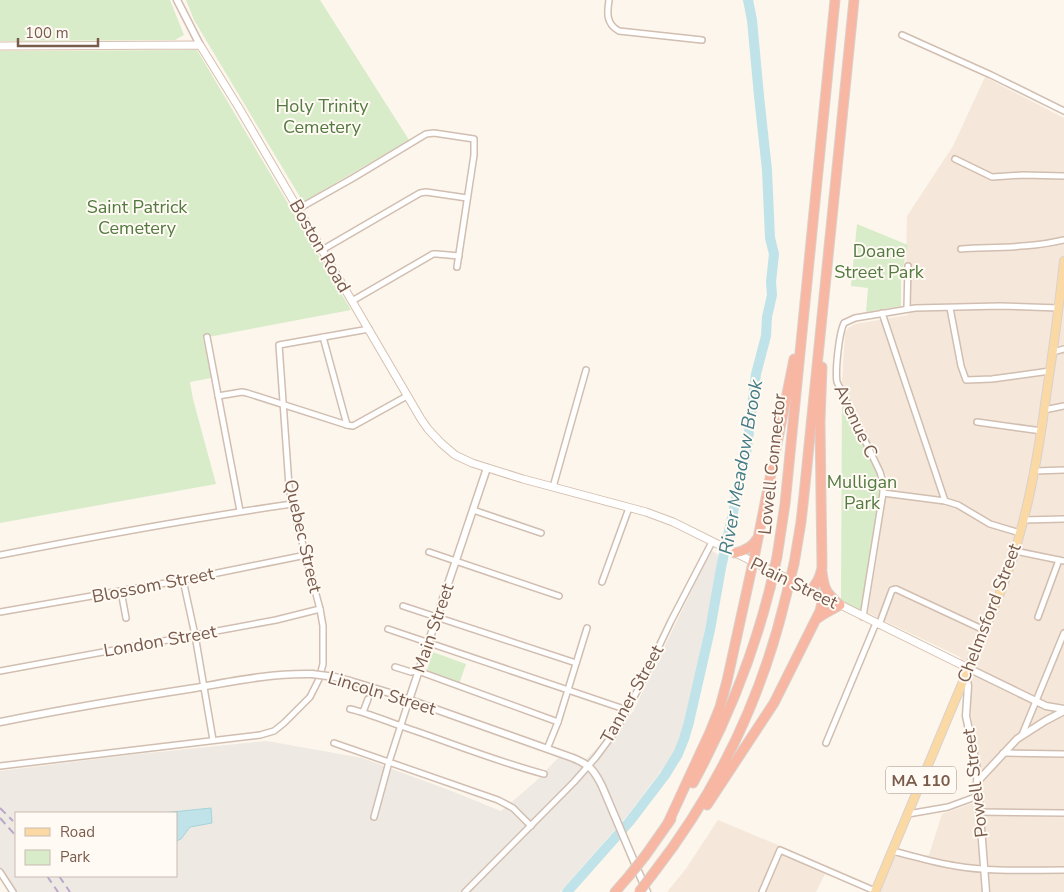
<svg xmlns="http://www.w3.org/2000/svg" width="1064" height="892" font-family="'Nunito Sans',sans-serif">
<rect width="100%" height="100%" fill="#fdf6ec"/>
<g fill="#f5e8da">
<polygon points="985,77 1064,118 1064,892 880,892 894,857 929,855 942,814 973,803 979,765 971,715 970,684 960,657 868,613 885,502 890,483 873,450 842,383 845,333 848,328 855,324 908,315 906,269 907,216 953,146"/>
<polygon points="718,820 778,845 825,874 816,892 667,892 685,870"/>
</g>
<path fill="#efe9e4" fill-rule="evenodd" d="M711,550L720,556L686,721L673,755L627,816L560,892H14L0,871V771L129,755L267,741L362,758L449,790L501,811L535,782L558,758L586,759L633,712ZM16,813H176V876H16Z"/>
<g fill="#d8ecc9">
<polygon points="0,0 170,0 184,35 175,40 0,41"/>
<polygon points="186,0 320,0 409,140 303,202 194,20"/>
<polygon points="197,50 351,310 203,338 211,378 190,382 193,399 216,484 0,523 0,51"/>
<polygon points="857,224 908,245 901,277 901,306 866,312 868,288 851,286"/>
<polygon points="842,394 883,482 863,617 841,602"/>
<polygon points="433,652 466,664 459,684 426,673"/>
</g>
<polygon fill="#bfe3e8" stroke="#a5d3da" points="211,808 212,823 190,827 181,839 176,841 176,813 163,813"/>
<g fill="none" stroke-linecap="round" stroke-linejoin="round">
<polyline stroke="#bfe3e8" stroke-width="10" points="567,892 630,821 665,775 678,754 684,739 689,722 710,630 721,568 747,448 756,374 766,336 767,317 772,295 771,282 774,254 770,238 767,170 759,96 752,20 748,0"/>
<defs>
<g id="minor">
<path d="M609,0C607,13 606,24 619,31L702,40"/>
<polyline points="902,35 991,75 1064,111"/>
<polyline points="955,159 992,177 1023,175 1064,176"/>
<polyline points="298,209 353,178 426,134 434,133 474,139 474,155 457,267"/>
<path d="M961,249C995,247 1031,248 1064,240"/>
<polyline points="322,250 420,193 426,192 467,198"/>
<polyline points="352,301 433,254 437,254 459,256"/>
<polyline points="907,308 908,266"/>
<polyline points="950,308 961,366 966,380 992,379 1050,371"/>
<polyline points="882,313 945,501"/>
<polyline points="207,337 240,511"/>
<polyline points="323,337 347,425"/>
<polyline points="1053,352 1064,349"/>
<polyline points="218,396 242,392 247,393 347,425 353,426 407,396"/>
<polyline points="1044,410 1064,406"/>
<polyline points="977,422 1042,431"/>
<polyline points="1035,471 1064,470"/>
<polyline points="553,487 586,370"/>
<polyline points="883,493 945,501 958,505 990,524 1020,533"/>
<polyline points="473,510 541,533"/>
<polyline points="1023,520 1064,519"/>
<polyline points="1015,551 1064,561"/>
<polyline points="429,552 559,596"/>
<path d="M0,555C97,536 194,518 292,504"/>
<polyline points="183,580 195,635 213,740"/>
<polyline points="602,582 629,508"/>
<polyline points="121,591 126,618"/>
<polyline points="403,606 576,663"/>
<polyline points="0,612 183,580 306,555"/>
<path d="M863,617L883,493V482L880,472L837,382C835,371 839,333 844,323L855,318L915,308L1000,306L1059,308"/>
<polyline points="1038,617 1059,560"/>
<polyline points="879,625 892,590 896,589 984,630"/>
<polyline points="388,629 627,710"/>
<polyline points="395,667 411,672 418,671 558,722"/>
<polyline points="0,671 276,620 320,609"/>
<path d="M350,709C367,713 384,720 401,726C449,742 495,761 544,774"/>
<polyline points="363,712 368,699"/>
<polyline points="1022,735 1064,633"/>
<polyline points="334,743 498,800 513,808 531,826"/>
<polyline points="826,743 876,623"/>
<polyline points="547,749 558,722 587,628"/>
<polyline points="1003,753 1064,754"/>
<polyline points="0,766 260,735 274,731 284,723 310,697 319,679 323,664 323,626 320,609 292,504 289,486 279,345 369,329"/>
<polyline points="979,812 1064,813"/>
<polyline points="908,814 948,807 978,796"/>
<polyline points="374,817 389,762 409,700"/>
<path d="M892,851C913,856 934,863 956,866C991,872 1028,870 1064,870"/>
<polyline points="0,872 13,892"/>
<polyline points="465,892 574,782 596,757 616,730 642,682 671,621 712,542"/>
<polyline points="762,892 780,850 875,891"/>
</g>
<g id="tertiary">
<polyline points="177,0 200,45"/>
<polyline points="968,668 1046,706 1064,709"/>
<polyline points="966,675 968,686 966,716 976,763 986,892"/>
<path d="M350,681L393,694L573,758C590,765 594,770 602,786L647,892"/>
<polyline points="409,700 487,468"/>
<path d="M0,722C65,709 130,698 195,688C234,681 273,673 312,674"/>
<polyline points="977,782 1017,739 1045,721 1064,711"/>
</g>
<polyline id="secondary" points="0,46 200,45 239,108 421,419 428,429 441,443 455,455 472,463 523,479 646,512 673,522 968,668"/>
<path id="primary" d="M875,892L1000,593C1025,531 1037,464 1046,397C1053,352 1059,307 1064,261"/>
<g id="motorway">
<path d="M735,553C744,551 752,548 757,539"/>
<polyline points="777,557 785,504 835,0"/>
<polyline points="794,564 801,522 804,495 854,0"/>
<path d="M810,590C817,585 820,577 822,568L820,421L822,367"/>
<path d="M818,618L824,614L840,605C826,593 824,589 822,572"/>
<path d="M693,783C727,721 753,656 770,588"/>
<polyline points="707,805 774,703 820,611 822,603 822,596"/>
<polyline points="668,823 710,732 720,707 727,681 754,558 794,359"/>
<polyline points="645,856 671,819"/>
<path d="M652,875C716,793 762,698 786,596"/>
<polyline points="615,892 629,876"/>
</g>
</defs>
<use href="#minor" stroke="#d1beb0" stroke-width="8"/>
<use href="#tertiary" stroke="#d1beb0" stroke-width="9"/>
<use href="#secondary" stroke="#d6c0b0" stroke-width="9"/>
<use href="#primary" stroke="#dad1cd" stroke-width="10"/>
<use href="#motorway" stroke="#dad1cd" stroke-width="11"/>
<use href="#minor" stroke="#fff" stroke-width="5"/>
<use href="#tertiary" stroke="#fff" stroke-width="6"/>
<use href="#secondary" stroke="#fff" stroke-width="7"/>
<use href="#primary" stroke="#fbd9a5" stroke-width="8"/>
<use href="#motorway" stroke="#f7b7a3" stroke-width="9"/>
<g stroke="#b9a8c9" stroke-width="2" stroke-dasharray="8 5" stroke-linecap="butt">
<polyline points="0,808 13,821"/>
<polyline points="0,818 16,836"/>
<polyline points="47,876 58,892"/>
<polyline points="59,876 70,892"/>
</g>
<defs>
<polyline id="tertiary-bridge" points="312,674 335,677 350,681"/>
<g id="motorway-bridge">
<polyline points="770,588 777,557"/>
<polyline points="786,596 794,564"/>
<polyline points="629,876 645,856"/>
<polyline points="639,892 652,875"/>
</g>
</defs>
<use href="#tertiary-bridge" stroke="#d1beb0" stroke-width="9" stroke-linecap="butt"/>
<use href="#motorway-bridge" stroke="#dad1cd" stroke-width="11" stroke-linecap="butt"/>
<use href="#tertiary-bridge" stroke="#fff" stroke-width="6"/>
<use href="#motorway-bridge" stroke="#f7b7a3" stroke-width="9"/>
</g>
<g text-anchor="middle" stroke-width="4" stroke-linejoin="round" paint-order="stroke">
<rect fill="#fffaf3" stroke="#a28b7f" stroke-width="1" x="886" y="766.5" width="70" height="27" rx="4"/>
<g font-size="16" font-weight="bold" fill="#7a5c4d">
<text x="921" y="786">MA 110</text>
</g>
<g font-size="18" fill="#537a41" stroke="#fffaf3">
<text x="322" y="112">Holy Trinity<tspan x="322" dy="21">Cemetery</tspan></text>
<text x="137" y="213">Saint Patrick<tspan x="137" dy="21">Cemetery</tspan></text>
<text x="879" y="257">Doane<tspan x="879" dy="21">Street Park</tspan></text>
<text x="862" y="488">Mulligan<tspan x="862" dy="21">Park</tspan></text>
</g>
<g font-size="18" fill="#7a5c4d" stroke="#fffaf3">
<text transform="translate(320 246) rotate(60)" y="6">Boston Road</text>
<text transform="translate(856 421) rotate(65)" y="6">Avenue C</text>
<text transform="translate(772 464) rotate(-84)" y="6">Lowell Connector</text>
<text transform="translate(303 536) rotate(77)" y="6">Quebec Street</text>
<text transform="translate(794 583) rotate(26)" y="6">Plain Street</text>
<text transform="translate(153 585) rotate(-11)" y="6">Blossom Street</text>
<text transform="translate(989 613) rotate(-69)" y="6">Chelmsford Street</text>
<text transform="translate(433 628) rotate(-71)" y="6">Main Street</text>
<text transform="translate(160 641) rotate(-10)" y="6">London Street</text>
<text transform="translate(382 693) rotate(17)" y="6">Lincoln Street</text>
<text transform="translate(632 694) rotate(-61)" y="6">Tanner Street</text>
<text transform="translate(975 783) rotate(-97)" y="6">Powell Street</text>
</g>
<g font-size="19" font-style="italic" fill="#437c86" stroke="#fffaf3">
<text transform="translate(740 467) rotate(-80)" y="7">River Meadow Brook</text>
</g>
</g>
<rect x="15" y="812" width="162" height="65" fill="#fffaf3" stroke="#cabbb1"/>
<rect x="25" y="828" width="25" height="8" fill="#fbd9a5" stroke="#cabbb1"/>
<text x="60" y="837" font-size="15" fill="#7a5c4d">Road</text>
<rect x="25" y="850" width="25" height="15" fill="#d8ecc9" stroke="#cabbb1"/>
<text x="60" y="862" font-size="15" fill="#7a5c4d">Park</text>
<path d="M18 38v8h80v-8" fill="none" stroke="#7a5c4d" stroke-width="2.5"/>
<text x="25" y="38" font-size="15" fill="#7a5c4d" stroke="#fffaf3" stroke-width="4" paint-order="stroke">100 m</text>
</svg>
